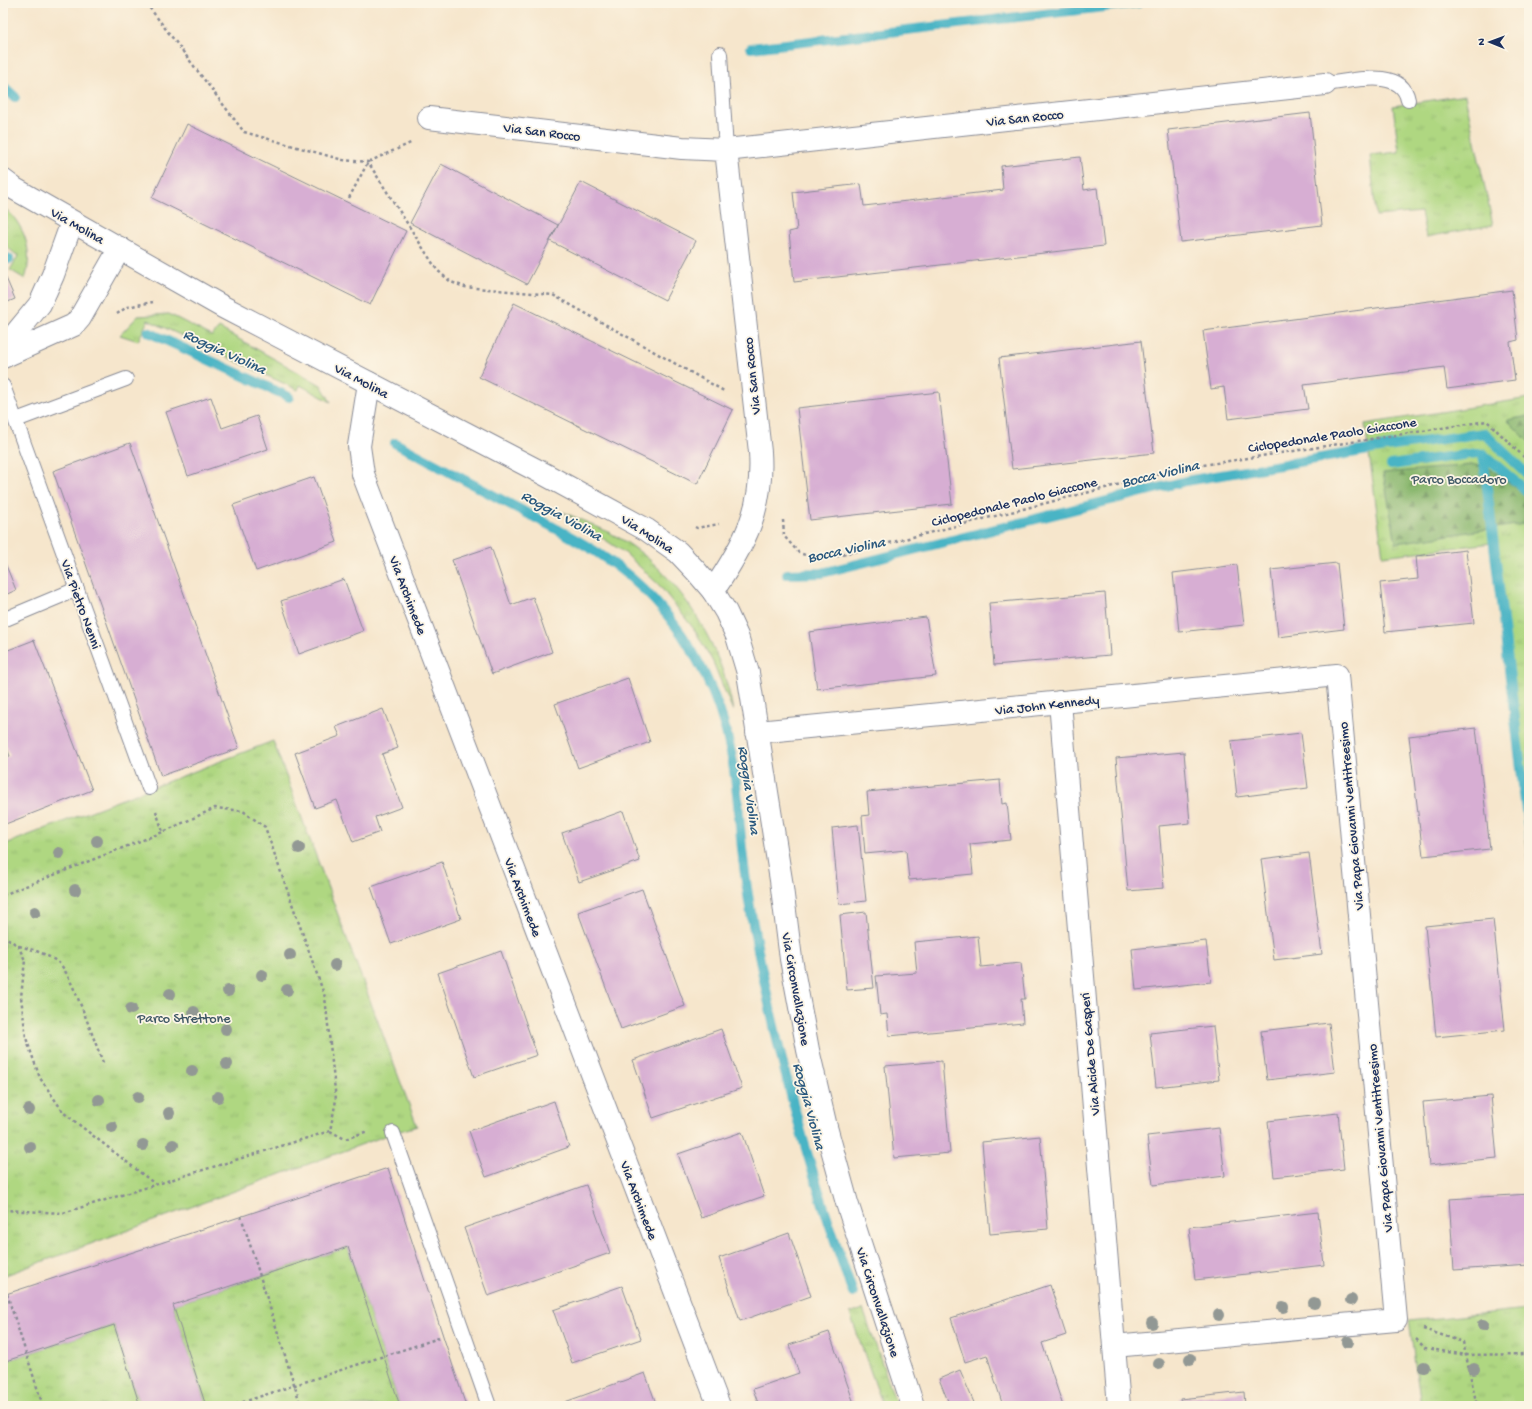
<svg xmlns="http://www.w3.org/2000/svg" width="1532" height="1409" font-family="'Gochi Hand',sans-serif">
<defs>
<pattern id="grass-tufts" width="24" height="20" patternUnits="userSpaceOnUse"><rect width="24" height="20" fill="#afd781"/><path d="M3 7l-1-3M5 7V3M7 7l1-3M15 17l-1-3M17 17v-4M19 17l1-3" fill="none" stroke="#96b972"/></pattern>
<pattern id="forest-firs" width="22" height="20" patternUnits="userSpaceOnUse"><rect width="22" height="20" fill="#8bb86f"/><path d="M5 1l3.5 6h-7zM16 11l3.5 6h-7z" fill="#71965e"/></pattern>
</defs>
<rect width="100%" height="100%" fill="#fcf5e5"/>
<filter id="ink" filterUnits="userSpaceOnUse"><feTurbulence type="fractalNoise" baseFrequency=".025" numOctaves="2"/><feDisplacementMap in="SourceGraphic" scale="8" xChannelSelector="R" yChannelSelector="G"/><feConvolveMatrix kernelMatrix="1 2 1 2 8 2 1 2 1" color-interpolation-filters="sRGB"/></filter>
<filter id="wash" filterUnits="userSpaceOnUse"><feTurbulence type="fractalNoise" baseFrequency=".012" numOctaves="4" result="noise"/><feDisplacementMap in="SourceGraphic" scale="16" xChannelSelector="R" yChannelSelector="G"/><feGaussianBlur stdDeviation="0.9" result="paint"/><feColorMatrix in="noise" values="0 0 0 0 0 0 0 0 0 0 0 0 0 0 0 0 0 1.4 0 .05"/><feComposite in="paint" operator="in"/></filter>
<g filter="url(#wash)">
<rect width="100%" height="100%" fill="#f6e6cc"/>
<g fill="url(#grass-tufts)" stroke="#658370">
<polygon points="1465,95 1493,225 1426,237 1421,212 1376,216 1370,155 1399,152 1393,106"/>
<path d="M3,207C25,224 34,253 25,279L10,270L18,256L3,244Z"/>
<polygon points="169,314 212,336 219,328 321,385 331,402 300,385 298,390 148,320 138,341 120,335 138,316"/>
<polygon points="1529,398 1529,866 1492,543 1383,556 1365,424"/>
<path d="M563,512C585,522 608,530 629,544C682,579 723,649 733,711L713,662L694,629L659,585L625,553Z"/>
<polygon points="273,741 417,1126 393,1133 3,1276 3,845"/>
<polygon points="348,1247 400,1406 206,1406 173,1305"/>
<polygon points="863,1309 897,1406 883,1406 850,1314"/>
<polygon points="1529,1309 1529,1406 1421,1406 1409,1321"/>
<polygon points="114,1325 140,1406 3,1406 3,1362"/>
</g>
<g fill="url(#forest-firs)" stroke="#537466">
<polygon points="1529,416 1529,442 1507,420"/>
<polygon points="1484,464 1529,498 1529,523 1396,543 1383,473"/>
</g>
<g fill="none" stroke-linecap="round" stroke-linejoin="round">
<g stroke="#48b4c5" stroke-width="10">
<polyline points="751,48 1139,3"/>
<polyline points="3,86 15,97"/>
<polyline points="3,256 9,259"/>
<polyline points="148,332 289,397"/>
<path d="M395,443C436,465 478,487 519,509C570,536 616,558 655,601C694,643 720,697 731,753C739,790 739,829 744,866C749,909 758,952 767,994C788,1096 818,1195 853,1293"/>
<polyline points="1483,454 1529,835"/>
<polyline points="1391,465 1477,453 1483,454 1529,493"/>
<polyline points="787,574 822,573 1186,481 1380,448 1484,433 1529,476"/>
</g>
</g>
<g id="blocks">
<g fill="#d7aed3">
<polygon points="1310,113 1322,225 1181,242 1168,130"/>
<polygon points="187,124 406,231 370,305 152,198"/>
<polygon points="1080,157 1084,190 1097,188 1104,246 794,282 789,232 797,230 793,192 861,184 864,206 1003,190 1001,166"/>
<polygon points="441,164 558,225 527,284 410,223"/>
<polygon points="581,182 696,241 665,300 550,241"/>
<polygon points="3,271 15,299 3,304"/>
<polygon points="1512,290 1518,340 1510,342 1515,380 1447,389 1444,367 1304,385 1308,409 1228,419 1224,387 1211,389 1203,331"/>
<polygon points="514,303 733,410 697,484 479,377"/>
<polygon points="1141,341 1154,453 1012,469 999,358"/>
<polygon points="939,392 952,504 810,520 797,408"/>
<polygon points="211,397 222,428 257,416 268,449 188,476 166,412"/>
<polygon points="130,443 239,748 161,776 53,471"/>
<polygon points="314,477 337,542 256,571 233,505"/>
<polygon points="491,547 511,605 533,597 552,652 492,674 452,560"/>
<polygon points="1466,550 1474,623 1385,632 1380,583 1418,579 1416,556"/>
<polygon points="3,558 16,590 3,596"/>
<polygon points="1337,563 1344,629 1278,637 1271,570"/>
<polygon points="1237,565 1244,625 1179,632 1173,573"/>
<polygon points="344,579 363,631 299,654 281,601"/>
<polygon points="1105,593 1110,655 994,665 989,603"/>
<polygon points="926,617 936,676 817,689 809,632"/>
<polygon points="34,640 92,790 3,825 3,758 10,756 3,738 3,652"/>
<polygon points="628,678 650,742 578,768 555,704"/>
<polygon points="383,709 398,748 382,754 402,807 375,817 380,832 353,842 337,800 315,808 295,753 340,736 336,727"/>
<polygon points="1476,728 1490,849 1423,856 1409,736"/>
<polygon points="1301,733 1308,788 1237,797 1231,741"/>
<polygon points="1184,752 1190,823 1159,826 1164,888 1128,891 1116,758"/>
<polygon points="1000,780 1002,804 1007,803 1011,840 970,844 973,874 909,880 906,850 865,854 862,816 869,815 867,792"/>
<polygon points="623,811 640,861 579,882 562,833"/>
<polygon points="858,825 866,901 839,904 832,828"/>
<polygon points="1309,853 1322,954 1274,960 1261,859"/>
<polygon points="442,862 461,919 391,944 371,887"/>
<polygon points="642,889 685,1006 621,1029 578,912"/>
<polygon points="866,912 874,988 847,990 840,915"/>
<polygon points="1493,919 1505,1030 1436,1037 1425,926"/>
<polygon points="978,936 981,967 1021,963 1025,999 1021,999 1023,1023 889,1036 887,1014 880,1015 876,976 917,973 914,942"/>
<polygon points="1206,941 1211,982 1136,990 1132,949"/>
<polygon points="501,951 537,1055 474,1077 438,973"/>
<polygon points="1329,1023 1335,1072 1267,1080 1261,1031"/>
<polygon points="1213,1026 1219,1080 1156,1087 1150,1033"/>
<polygon points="721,1029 742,1088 653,1118 633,1060"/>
<polygon points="942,1061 950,1153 894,1158 885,1066"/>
<polygon points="1491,1096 1497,1158 1429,1165 1423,1102"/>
<polygon points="554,1101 569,1147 486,1177 469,1131"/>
<polygon points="1338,1113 1344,1169 1274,1177 1268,1121"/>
<polygon points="1219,1128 1225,1176 1153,1185 1147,1136"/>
<polygon points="742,1132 764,1196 701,1218 678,1154"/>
<polygon points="1040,1136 1048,1229 990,1234 982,1142"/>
<polygon points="388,1168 466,1406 400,1406 348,1247 173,1305 206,1406 140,1406 114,1325 3,1362 3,1295"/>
<polygon points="586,1185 610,1253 488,1296 464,1228"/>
<polygon points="1529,1194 1529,1265 1454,1270 1449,1199"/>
<polygon points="1318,1212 1324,1265 1195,1280 1189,1227"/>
<polygon points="789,1233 811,1296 740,1321 719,1258"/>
<polygon points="1050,1285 1066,1335 1042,1343 1063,1406 1003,1406 987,1355 965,1362 951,1318"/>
<polygon points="622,1286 641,1339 572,1363 553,1310"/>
<polygon points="829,1332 855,1406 759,1406 753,1389 799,1373 789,1345"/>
<polygon points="960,1370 975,1405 973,1406 950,1406 939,1379"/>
<polygon points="645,1373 657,1406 566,1406 565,1402"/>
<polygon points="1244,1392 1245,1406 1181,1406 1180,1399"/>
</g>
</g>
</g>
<g filter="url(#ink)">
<use href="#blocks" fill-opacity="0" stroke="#888a95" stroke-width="1"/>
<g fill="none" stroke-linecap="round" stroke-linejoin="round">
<defs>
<g id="service">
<polyline points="720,54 726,150"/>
<path d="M1325,84C1349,82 1402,66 1408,100"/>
<polyline points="3,386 149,788"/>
<polyline points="16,420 126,379"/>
<polyline points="3,620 77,589"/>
<polyline points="393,1133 489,1406"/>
</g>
<g id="minor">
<path d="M429,118L682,148L726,150L760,452C764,509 744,545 713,591"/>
<polyline points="726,150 1325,84"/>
<polyline points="3,349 40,304 53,275 72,222"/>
<polyline points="3,357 74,325 80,318 120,248"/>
<polyline points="369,383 359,446 363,474 719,1406"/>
<polyline points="1060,702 1119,1406"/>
<polyline points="757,732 1337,675 1396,1320 1114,1346"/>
</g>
<polyline id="tertiary" points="3,180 15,189 223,307 546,475 647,530 678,552 696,571 713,591 726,612 737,636 748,673 781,880 791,959 808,1050 826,1127 847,1203 913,1406"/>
</defs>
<use href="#service" stroke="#888a95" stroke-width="16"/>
<use href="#minor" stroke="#888a95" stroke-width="24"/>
<use href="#tertiary" stroke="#888a95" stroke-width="24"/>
<g stroke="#888a95" stroke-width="2.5" stroke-dasharray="3 3" stroke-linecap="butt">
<polyline points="146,3 244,132 343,160 368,162 437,270 451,282 465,287 553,295 724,391"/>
<polyline points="349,198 368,162 413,142"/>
<polyline points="117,314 127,307 153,302"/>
<polyline points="783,520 784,536 799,553 822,560 1184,468 1487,421 1529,462"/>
<polyline points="695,527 697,528 719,524"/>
<polyline points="156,811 163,832"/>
<polyline points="3,895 163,832 215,808 243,811 265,827 325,997 336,1100 330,1131 63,1213 3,1210"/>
<polyline points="3,935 18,946 25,960 21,997 26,1038 40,1078 64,1113 155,1184"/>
<path d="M19,946C32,949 47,954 59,963C71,973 96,1046 104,1065"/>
<polyline points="330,1131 345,1139 368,1131"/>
<polyline points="241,1216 301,1406"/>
<polyline points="7,1294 43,1406"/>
<polyline points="1423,1329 1463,1342 1477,1406"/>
<polyline points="1416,1339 1425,1348 1466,1355 1529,1354"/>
<polyline points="231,1406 439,1338"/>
</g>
<use href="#service" stroke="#fff" stroke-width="14"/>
<use href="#minor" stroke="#fff" stroke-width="22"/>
<use href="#tertiary" stroke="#fff" stroke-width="22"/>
</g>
<g fill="#929894">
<circle cx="97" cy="841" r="6"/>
<circle cx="299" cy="848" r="6"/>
<circle cx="59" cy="853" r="6"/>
<circle cx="75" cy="890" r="6"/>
<circle cx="35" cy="912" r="6"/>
<circle cx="290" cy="955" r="6"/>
<circle cx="335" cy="965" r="6"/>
<circle cx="262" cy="975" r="6"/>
<circle cx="287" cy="990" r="6"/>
<circle cx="228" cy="991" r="6"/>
<circle cx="170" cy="994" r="6"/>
<circle cx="131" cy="1009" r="6"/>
<circle cx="194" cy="1012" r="6"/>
<circle cx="226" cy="1029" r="6"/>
<circle cx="227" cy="1064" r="6"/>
<circle cx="192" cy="1071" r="6"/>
<circle cx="138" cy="1097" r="6"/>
<circle cx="218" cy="1097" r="6"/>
<circle cx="99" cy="1100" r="6"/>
<circle cx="29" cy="1110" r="6"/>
<circle cx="169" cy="1113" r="6"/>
<circle cx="112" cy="1127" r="6"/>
<circle cx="143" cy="1145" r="6"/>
<circle cx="173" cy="1145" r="6"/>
<circle cx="30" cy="1147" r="6"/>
<circle cx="1351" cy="1300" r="6"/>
<circle cx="1314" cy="1303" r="6"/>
<circle cx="1283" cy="1307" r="6"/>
<circle cx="1219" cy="1315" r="6"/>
<circle cx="1152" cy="1323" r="6"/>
<circle cx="1483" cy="1325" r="6"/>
<circle cx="1348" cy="1342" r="6"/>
<circle cx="1190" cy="1359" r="6"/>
<circle cx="1159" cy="1364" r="6"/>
<circle cx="1424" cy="1367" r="6"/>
<circle cx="1474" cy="1369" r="6"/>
</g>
</g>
<g text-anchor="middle" stroke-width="3.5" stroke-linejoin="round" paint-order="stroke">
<g font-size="14" fill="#1b2f5e" stroke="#fcf5e5">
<text transform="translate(1025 117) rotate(-6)" y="5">Via San Rocco</text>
<text transform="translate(542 131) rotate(7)" y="5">Via San Rocco</text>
<text transform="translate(78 225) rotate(30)" y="5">Via Molina</text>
<text transform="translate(751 376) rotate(-96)" y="5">Via San Rocco</text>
<text transform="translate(362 380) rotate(28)" y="5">Via Molina</text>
<text transform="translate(1332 434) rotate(-9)" y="5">Ciclopedonale Paolo Giaccone</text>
<text transform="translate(1014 501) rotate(-14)" y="5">Ciclopedonale Paolo Giaccone</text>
<text transform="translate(648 533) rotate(33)" y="5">Via Molina</text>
<text transform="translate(409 595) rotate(69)" y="5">Via Archimede</text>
<text transform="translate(82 604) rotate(70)" y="5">Via Pietro Nenni</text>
<text transform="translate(1047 704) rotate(-6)" y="5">Via John Kennedy</text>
<text transform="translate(1350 816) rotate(-95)" y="5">Via Papa Giovanni Ventitreesimo</text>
<text transform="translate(524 897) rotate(69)" y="5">Via Archimede</text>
<text transform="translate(797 989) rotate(80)" y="5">Via Circonvallazione</text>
<text transform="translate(1089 1054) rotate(-95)" y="5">Via Alcide De Gasperi</text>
<text transform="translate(1379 1138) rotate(-95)" y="5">Via Papa Giovanni Ventitreesimo</text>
<text transform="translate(640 1200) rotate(69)" y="5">Via Archimede</text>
<text transform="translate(879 1302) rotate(72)" y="5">Via Circonvallazione</text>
</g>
<g font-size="14" fill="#405967" stroke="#fcf5e5">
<text x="1459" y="483">Parco Boccadoro</text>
<text x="184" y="1022">Parco Strettone</text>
</g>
<g font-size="15" font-style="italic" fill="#28577d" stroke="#fcf5e5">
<text transform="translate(225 351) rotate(25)" y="5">Roggia Violina</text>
<text transform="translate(1160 473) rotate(-13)" y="5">Bocca Violina</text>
<text transform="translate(562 515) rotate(29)" y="5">Roggia Violina</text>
<text transform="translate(846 549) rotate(-12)" y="5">Bocca Violina</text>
<text transform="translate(750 790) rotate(82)" y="5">Roggia Violina</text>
<text transform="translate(810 1106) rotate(75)" y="5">Roggia Violina</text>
</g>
</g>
<rect width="1532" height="1409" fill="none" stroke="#fcf5e5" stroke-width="16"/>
<g transform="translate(1490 42) rotate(271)" stroke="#fcf5e5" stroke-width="3" paint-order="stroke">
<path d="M0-3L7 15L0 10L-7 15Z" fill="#1b2f5e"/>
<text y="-6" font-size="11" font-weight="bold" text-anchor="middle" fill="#1b2f5e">N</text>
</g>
</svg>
